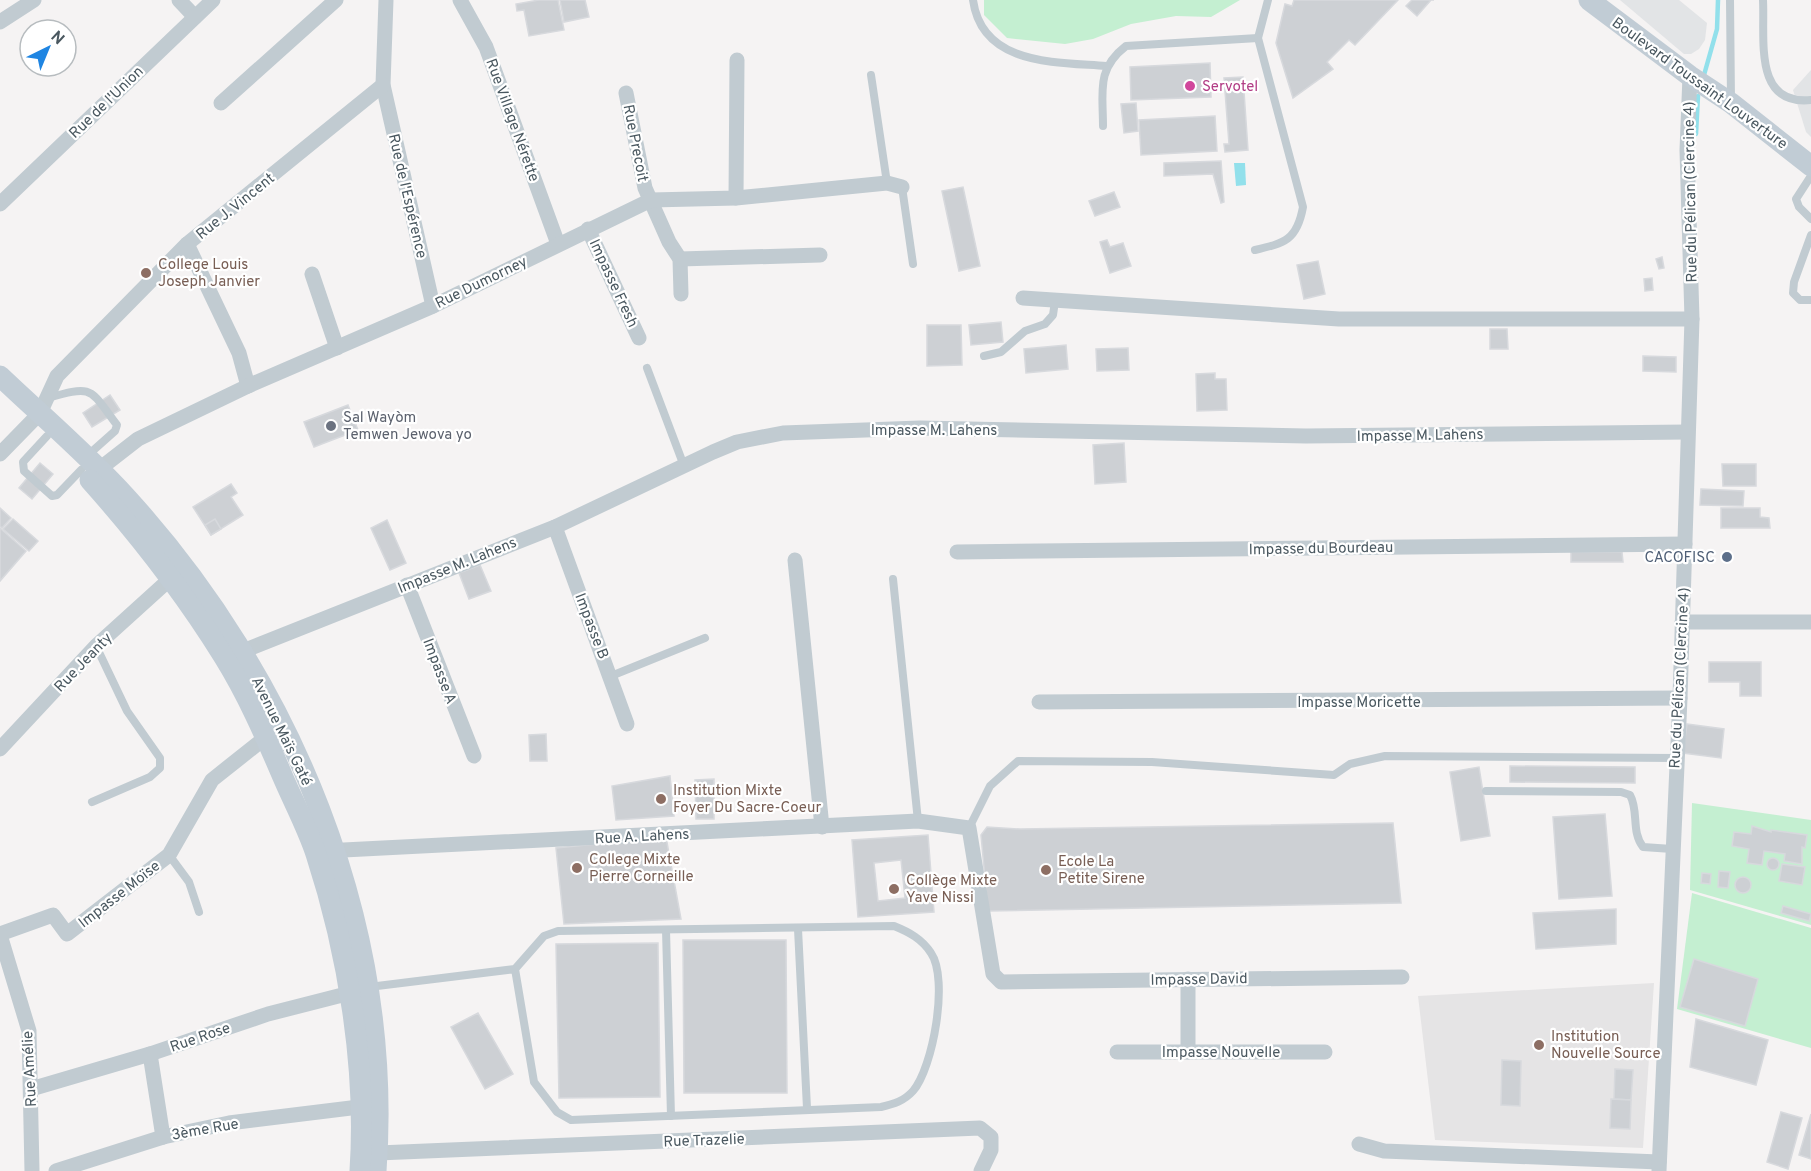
<svg xmlns="http://www.w3.org/2000/svg" width="1811" height="1171" font-family="Overpass,sans-serif">
<rect width="100%" height="100%" fill="#f5f3f3"/>
<polygon fill="#e5e4e5" points="1654,983 1643,1148 1435,1140 1418,996"/>
<g fill="#e2e4e6">
<polygon points="1620,0 1679,0 1707,23 1705,40 1699,49 1691,54 1684,54"/>
<polygon points="1811,70 1811,137 1806,132 1793,90"/>
</g>
<g fill="#c4efd1">
<polygon points="984,0 1240,0 1211,17 1176,16 1131,24 1093,39 1065,44 1007,38 984,15"/>
<polygon points="1692,803 1811,820 1811,925 1690,890"/>
<polygon points="1692,893 1811,928 1811,1048 1677,1009"/>
</g>
<polygon fill="#92e0eb" points="1234,163 1245,163 1246,185 1236,186"/>
<g fill="none" stroke-linecap="round" stroke-linejoin="round">
<g stroke="#92e0eb" stroke-width="4.5">
<polyline points="1704,75 1717,29 1718,0"/>
<polyline points="1696,134 1698,96"/>
</g>
</g>
<g fill="#cdd0d4" stroke="#d7d9dd" stroke-width="1.5" fill-rule="evenodd">
<polygon points="539,0 558,0 564,30 529,36 524,10 517,11 516,4"/>
<polygon points="560,0 585,0 589,17 564,22"/>
<polygon points="1294,0 1398,0 1355,45 1349,40 1327,62 1333,69 1293,98 1276,43 1285,4 1292,6"/>
<polygon points="1412,0 1434,0 1431,0 1417,16 1406,6"/>
<polygon points="1210,63 1211,97 1131,100 1130,67"/>
<polygon points="1243,77 1248,150 1225,152 1224,144 1229,144 1224,78"/>
<polygon points="1136,103 1138,131 1124,133 1121,104"/>
<polygon points="1215,116 1217,151 1141,155 1139,120"/>
<polygon points="1221,161 1224,202 1221,203 1213,174 1164,176 1164,163"/>
<polygon points="963,187 980,266 959,271 942,191"/>
<polygon points="1114,192 1120,207 1095,216 1089,201"/>
<polygon points="1107,240 1110,247 1123,243 1131,266 1110,273 1100,242"/>
<polygon points="1662,257 1664,268 1659,269 1656,259"/>
<polygon points="1318,261 1325,294 1304,299 1297,265"/>
<polygon points="1652,278 1653,290 1645,291 1644,279"/>
<polygon points="1001,322 1003,342 971,345 969,325"/>
<polygon points="927,325 961,325 962,365 927,366"/>
<polygon points="1490,329 1507,329 1508,349 1490,349"/>
<polygon points="1066,345 1068,369 1026,373 1024,349"/>
<polygon points="1128,348 1129,370 1097,371 1096,349"/>
<polygon points="1643,356 1676,357 1676,372 1643,371"/>
<polygon points="1215,373 1215,379 1226,379 1227,410 1197,411 1196,374"/>
<polygon points="110,395 120,410 92,427 83,413"/>
<polygon points="348,405 358,430 314,447 304,422"/>
<polygon points="1124,443 1126,482 1095,484 1093,445"/>
<polygon points="40,463 53,474 32,499 19,488"/>
<polygon points="1722,464 1756,464 1756,486 1723,486"/>
<polygon points="231,484 237,493 231,497 243,515 211,535 193,507"/>
<polygon points="1701,489 1744,491 1743,506 1700,505"/>
<polygon points="0,508 11,518 2,528 0,526"/>
<polygon points="1721,508 1760,508 1760,517 1769,518 1770,528 1721,528"/>
<polygon points="13,519 38,541 29,551 3,529"/>
<polygon points="215,519 221,529 211,535 205,525"/>
<polygon points="387,520 406,563 390,570 371,528"/>
<polygon points="0,528 26,551 0,581"/>
<polygon points="1571,552 1622,552 1623,562 1571,562"/>
<polygon points="480,565 491,591 469,599 459,573"/>
<polygon points="1709,662 1761,662 1761,696 1740,696 1740,682 1709,682"/>
<polygon points="1687,724 1724,729 1721,758 1683,753"/>
<polygon points="546,734 547,761 530,761 529,735"/>
<polygon points="1510,766 1635,767 1635,783 1510,782"/>
<polygon points="1479,767 1490,836 1461,841 1450,772"/>
<polygon points="670,776 674,816 616,820 612,786"/>
<polygon points="714,779 714,819 696,819 695,780"/>
<polygon points="1605,814 1612,896 1559,899 1553,817"/>
<polygon points="1393,823 1401,903 988,911 981,835 987,827 1020,829"/>
<polygon points="1752,826 1771,832 1771,830 1807,835 1805,848 1802,847 1802,864 1784,861 1785,854 1764,851 1762,865 1747,863 1749,849 1732,846 1734,832 1751,834"/>
<path d="M928,835L934,912L858,917L852,840ZM901,860L905,898L878,901L874,863Z"/>
<polygon points="666,837 681,919 564,924 556,848"/>
<circle cx="1773" cy="864" r="6"/>
<polygon points="1782,864 1805,867 1802,885 1779,881"/>
<polygon points="1719,871 1730,872 1728,888 1718,887"/>
<polygon points="1702,873 1711,874 1710,884 1701,883"/>
<circle cx="1743" cy="885" r="8"/>
<polygon points="1783,906 1811,914 1809,921 1781,913"/>
<polygon points="1616,909 1616,944 1536,949 1533,913"/>
<polygon points="683,940 786,940 787,1093 684,1093"/>
<polygon points="658,943 660,1097 559,1098 556,944"/>
<polygon points="1694,959 1758,979 1745,1026 1680,1007"/>
<polygon points="478,1013 513,1074 485,1089 451,1027"/>
<polygon points="1696,1019 1768,1040 1756,1085 1690,1067"/>
<polygon points="1502,1060 1521,1061 1520,1106 1501,1105"/>
<polygon points="1615,1069 1633,1070 1631,1100 1614,1099"/>
<polygon points="1611,1099 1631,1100 1630,1129 1610,1128"/>
<polygon points="1781,1112 1802,1118 1788,1169 1767,1162"/>
<polygon points="1811,1114 1811,1159 1799,1155"/>
</g>
<g fill="none" stroke-linecap="round" stroke-linejoin="round">
<g stroke="#c1cbd1" stroke-width="8">
<path d="M973,0C982,66 1057,62 1106,66"/>
<polyline points="1730,0 1731,100"/>
<path d="M1763,0C1765,39 1753,106 1811,100"/>
<polyline points="871,75 887,183"/>
<path d="M1103,126C1103,92 1096,69 1126,46L1258,38"/>
<polyline points="1811,176 1796,199 1799,207 1811,219"/>
<polyline points="902,187 913,264"/>
<polyline points="1811,235 1794,282 1793,293 1800,300 1811,300"/>
<path d="M1255,250C1285,243 1297,240 1303,207L1258,38L1268,0"/>
<polyline points="984,356 1001,352 1025,331 1045,324 1053,315 1055,301"/>
<polyline points="647,368 684,466"/>
<path d="M48,398C94,385 89,388 117,425L115,431L88,455"/>
<polyline points="47,436 23,462 24,471 52,496 57,495 81,470"/>
<polyline points="893,579 918,821"/>
<polyline points="611,676 705,638"/>
<path d="M1486,791L1621,792L1630,795C1639,811 1631,832 1643,847L1672,849"/>
<polyline points="92,802 150,777 160,768 160,758 127,711 96,646"/>
<polyline points="969,828 990,786 1018,761 1152,762 1334,775 1350,764 1385,756 1676,758"/>
<polyline points="169,855 189,882 199,912"/>
<polyline points="798,929 807,1108"/>
<polyline points="666,930 671,1116"/>
<path d="M369,987L515,969L544,936L558,931L894,926C909,932 922,939 931,953C949,979 933,1068 913,1091C904,1101 894,1104 881,1107L571,1120L557,1112L534,1082L515,969"/>
</g>
<g stroke="#c1cbd1" stroke-width="15">
<polyline points="179,0 195,17"/>
<polyline points="386,0 383,85 433,306"/>
<polyline points="460,0 486,47 558,244"/>
<polyline points="0,22 34,0"/>
<polyline points="626,93 645,188 669,242 680,259 681,294"/>
<polyline points="221,103 336,0"/>
<polyline points="736,198 737,60"/>
<polyline points="0,204 213,0"/>
<polyline points="588,229 639,338"/>
<polyline points="187,244 239,353 248,386"/>
<polyline points="680,259 820,255"/>
<polyline points="312,274 337,348"/>
<polyline points="1023,298 1339,319 1692,319"/>
<polyline points="0,454 40,413 57,376 187,244 383,85"/>
<polyline points="93,474 138,439 248,386 433,306 651,200 736,198 887,183 902,187"/>
<polyline points="555,527 627,724"/>
<polyline points="957,552 1685,544"/>
<polyline points="795,560 822,827"/>
<polyline points="407,585 474,756"/>
<polyline points="1682,622 1811,622"/>
<polyline points="233,655 555,527 713,452 737,442 783,433 920,428 1306,436 1687,432"/>
<polyline points="1039,702 1680,698"/>
<polyline points="0,749 96,646 170,579"/>
<polyline points="324,851 918,821 969,828 993,974 1001,982 1402,977"/>
<polyline points="0,934 53,915 67,934 169,855 212,780 266,737"/>
<polyline points="0,935 29,1031 32,1171"/>
<polyline points="1188,979 1188,1052"/>
<polyline points="1117,1052 1325,1052"/>
<polyline points="150,1054 163,1137"/>
<polyline points="31,1089 150,1054 268,1014 358,991"/>
<polyline points="1359,1144 1384,1151 1659,1162"/>
<polyline points="378,1153 980,1128 991,1137 991,1150 981,1171"/>
<polyline points="56,1171 163,1137 229,1123 359,1107"/>
<polyline points="1659,1171 1680,698 1692,319 1687,150 1690,76"/>
</g>
<g stroke="#c1ccd5" stroke-width="21">
<polyline points="1589,0 1690,76 1731,103 1811,166"/>
<path d="M0,376C42,416 87,454 126,497C291,678 394,924 376,1171"/>
<path d="M90,480C139,535 185,594 224,657C247,694 265,735 282,775C293,801 307,827 316,854C348,952 367,1068 360,1171"/>
</g>
</g>
<circle fill="#d1479c" stroke="#fff" stroke-width="2" cx="1190" cy="86" r="6"/>
<g fill="#8d6e63" stroke="#fff" stroke-width="2">
<circle cx="146" cy="273" r="6"/>
<circle cx="661" cy="799" r="6"/>
<circle cx="577" cy="868" r="6"/>
<circle cx="1046" cy="870" r="6"/>
<circle cx="894" cy="889" r="6"/>
<circle cx="1539" cy="1045" r="6"/>
</g>
<circle fill="#6b7280" stroke="#fff" stroke-width="2" cx="331" cy="426" r="6"/>
<circle fill="#5c6f8a" stroke="#fff" stroke-width="2" cx="1727" cy="557" r="6"/>
<g text-anchor="middle" stroke-width="4.5" stroke-linejoin="round" paint-order="stroke">
<g font-size="15" fill="#4a5860" stroke="#fff">
<text transform="translate(1700 83) rotate(36)" y="5">Boulevard Toussaint Louverture</text>
<text transform="translate(106 102) rotate(-44)" y="5">Rue de l'Union</text>
<text transform="translate(513 120) rotate(70)" y="5">Rue Village Nérette</text>
<text transform="translate(636 143) rotate(79)" y="5">Rue Precoit</text>
<text transform="translate(1690 192) rotate(-91)" y="5">Rue du Pélican (Clercine 4)</text>
<text transform="translate(408 196) rotate(77)" y="5">Rue de l'Espérence</text>
<text transform="translate(235 206) rotate(-39)" y="5">Rue J. Vincent</text>
<text transform="translate(481 282) rotate(-26)" y="5">Rue Dumorney</text>
<text transform="translate(614 283) rotate(65)" y="5">Impasse Fresh</text>
<text x="934" y="435">Impasse M. Lahens</text>
<text transform="translate(1420 435) rotate(-1)" y="5">Impasse M. Lahens</text>
<text transform="translate(1321 548) rotate(-1)" y="5">Impasse du Bourdeau</text>
<text transform="translate(457 565) rotate(-22)" y="5">Impasse M. Lahens</text>
<text transform="translate(592 626) rotate(69)" y="5">Impasse B</text>
<text transform="translate(83 662) rotate(-46)" y="5">Rue Jeanty</text>
<text transform="translate(440 671) rotate(69)" y="5">Impasse A</text>
<text transform="translate(1679 678) rotate(-87)" y="5">Rue du Pélican (Clercine 4)</text>
<text x="1359" y="707">Impasse Moricette</text>
<text transform="translate(282 731) rotate(64)" y="5">Avenue Maïs Gaté</text>
<text transform="translate(642 836) rotate(-3)" y="5">Rue A. Lahens</text>
<text transform="translate(119 894) rotate(-38)" y="5">Impasse Moïse</text>
<text transform="translate(1199 979) rotate(-1)" y="5">Impasse David</text>
<text transform="translate(200 1037) rotate(-19)" y="5">Rue Rose</text>
<text x="1221" y="1057">Impasse Nouvelle</text>
<text transform="translate(29 1069) rotate(-93)" y="5">Rue Amélie</text>
<text transform="translate(205 1129) rotate(-10)" y="5">3ème Rue</text>
<text transform="translate(704 1140) rotate(-2)" y="5">Rue Trazelie</text>
</g>
<g font-size="15" fill="#b23c85" stroke="#fff" text-anchor="start">
<text x="1202" y="91">Servotel</text>
</g>
<g font-size="15" fill="#785e54" stroke="#fff" text-anchor="start">
<text x="158" y="269">College Louis<tspan x="158" dy="17">Joseph Janvier</tspan></text>
<text x="673" y="795">Institution Mixte<tspan x="673" dy="17">Foyer Du Sacre-Coeur</tspan></text>
<text x="589" y="864">College Mixte<tspan x="589" dy="17">Pierre Corneille</tspan></text>
<text x="1058" y="866">Ecole La<tspan x="1058" dy="17">Petite Sirene</tspan></text>
<text x="906" y="885">Collège Mixte<tspan x="906" dy="17">Yave Nissi</tspan></text>
<text x="1551" y="1041">Institution<tspan x="1551" dy="17">Nouvelle Source</tspan></text>
</g>
<g font-size="15" fill="#5b616d" stroke="#fff" text-anchor="start">
<text x="343" y="422">Sal Wayòm<tspan x="343" dy="17">Temwen Jewova yo</tspan></text>
</g>
<g font-size="15" fill="#4e5e75" stroke="#fff" text-anchor="end">
<text x="1715" y="562">CACOFISC</text>
</g>
</g>
<g transform="translate(48 48) rotate(43)"><circle r="28" fill="#ffffff" stroke="#b7bcbf" stroke-width="1.5"/>
<path d="M0-4.5L10 22L0 15L-10 22Z" fill="#1f85e2"/>
<text y="-9" font-size="16" font-weight="bold" text-anchor="middle" fill="#4a5860">N</text>
</g>
</svg>
